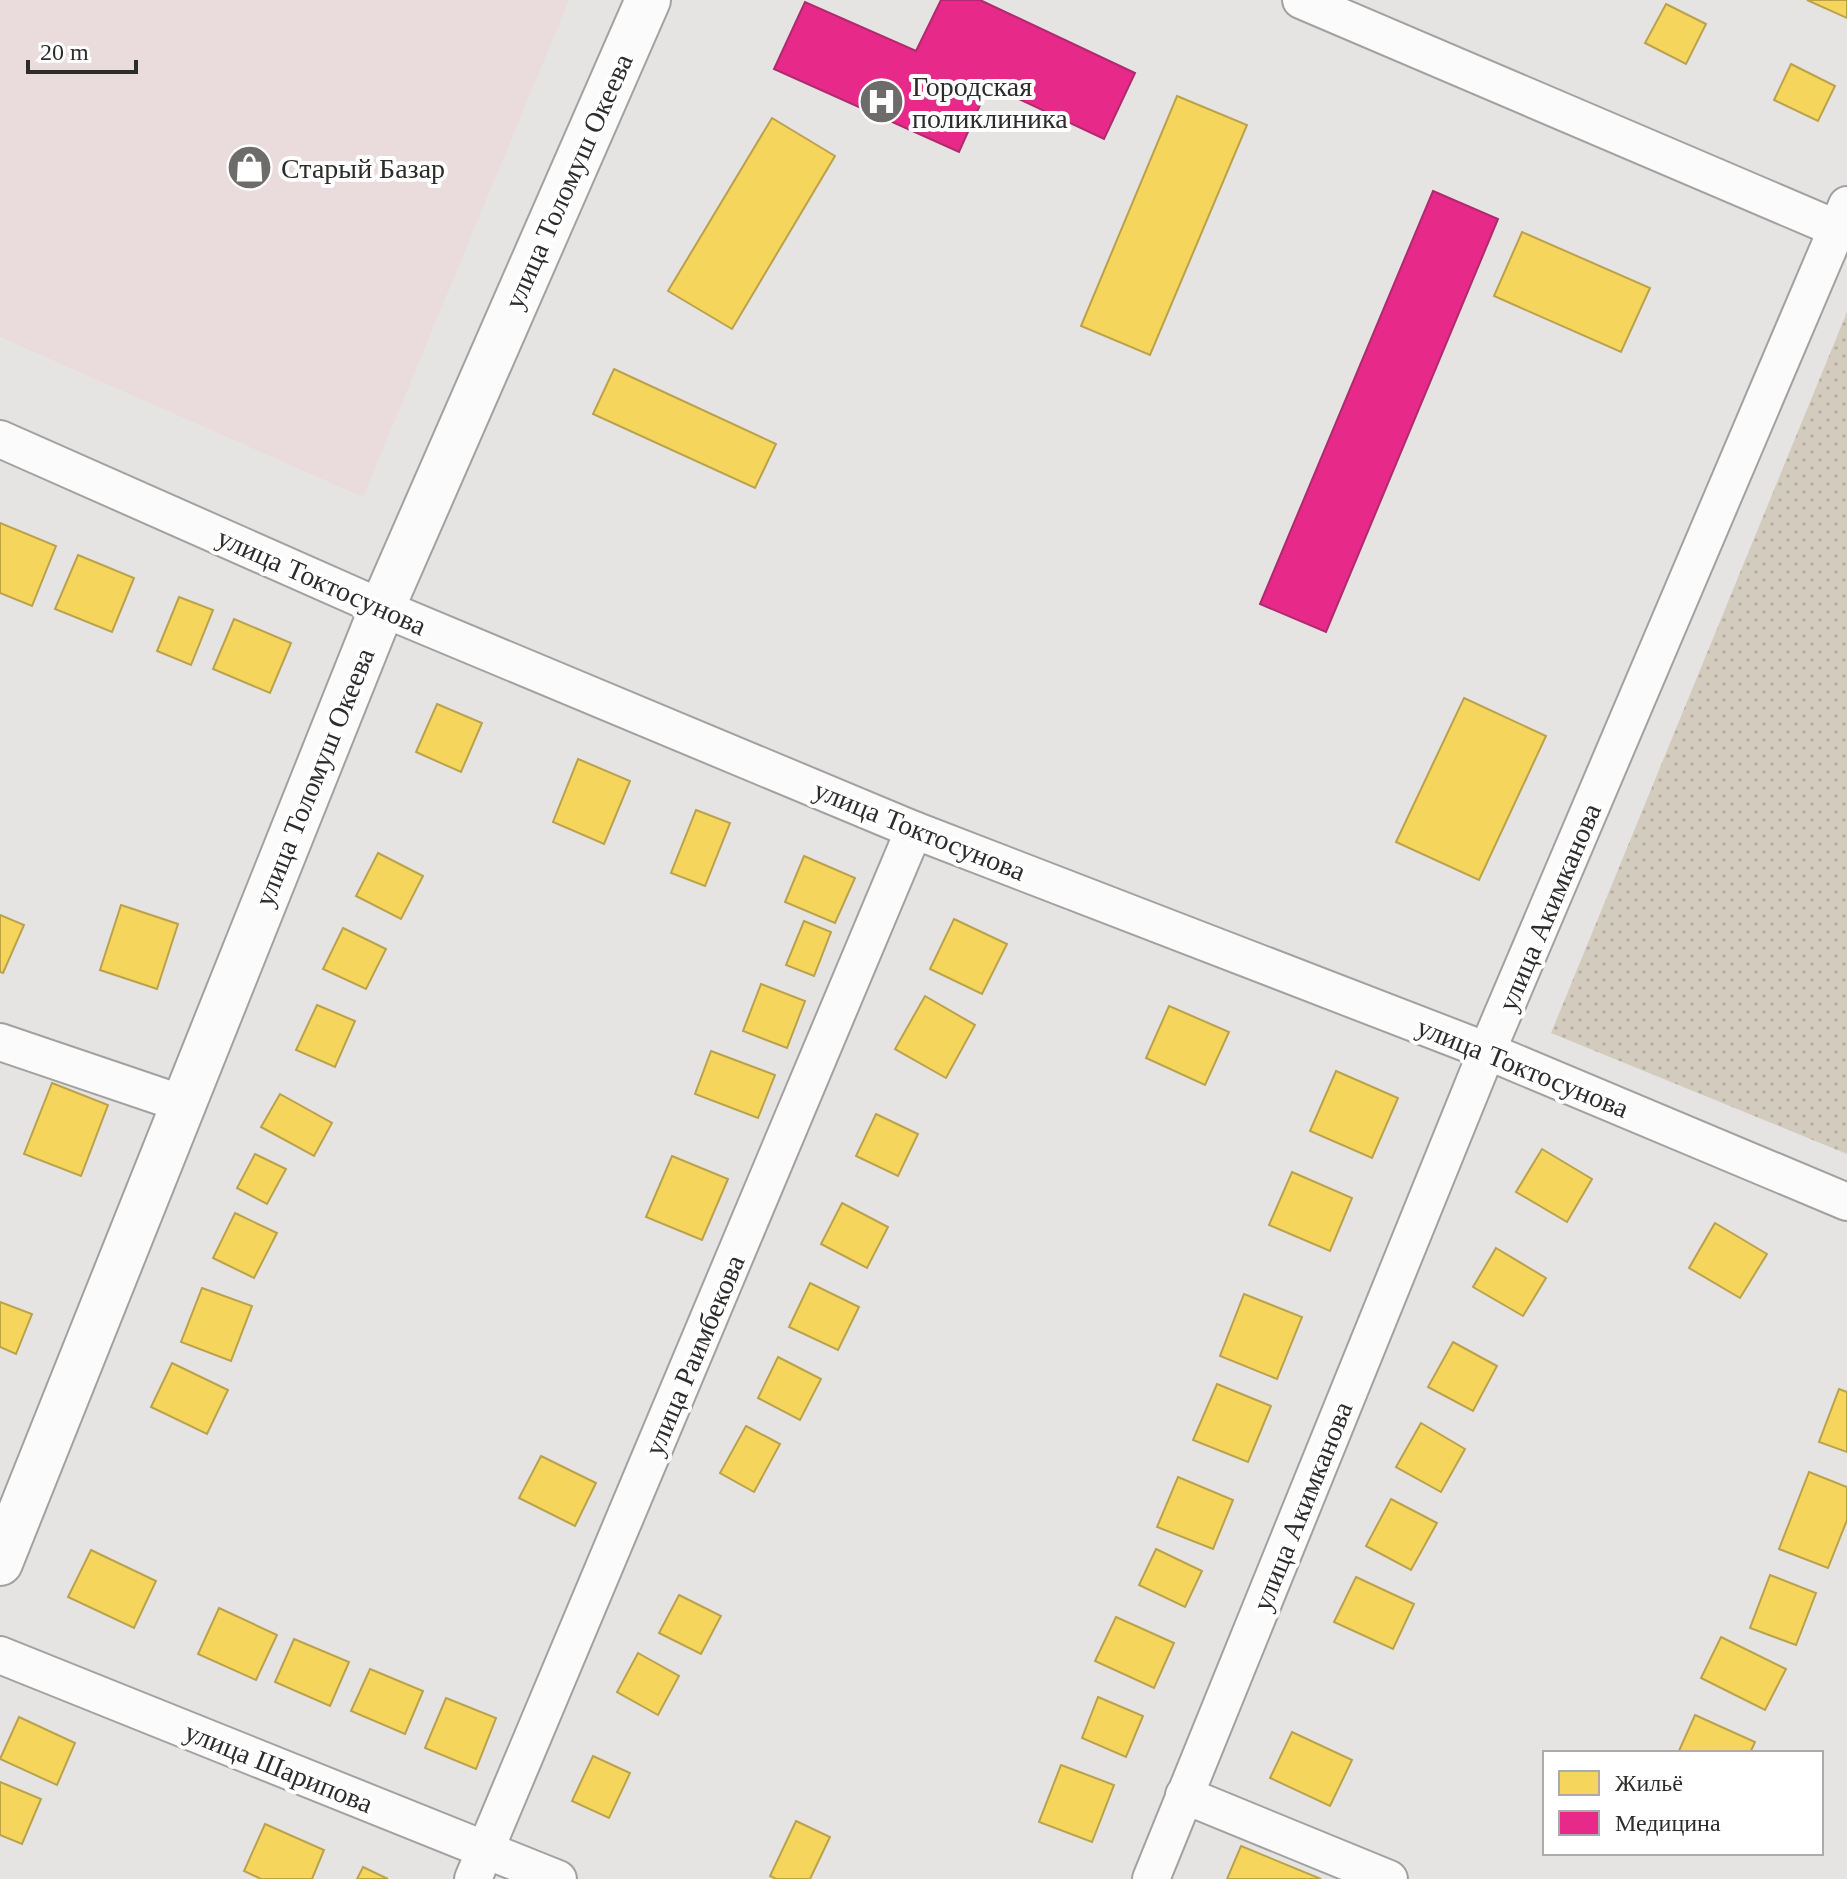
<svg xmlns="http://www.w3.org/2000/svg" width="1847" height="1879" font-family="Georgia,serif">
<defs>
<pattern id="park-dots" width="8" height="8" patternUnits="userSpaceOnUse" patternTransform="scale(2)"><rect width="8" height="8" fill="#d3ccbe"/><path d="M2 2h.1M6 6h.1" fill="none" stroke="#b5afa3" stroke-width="1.8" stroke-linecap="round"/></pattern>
</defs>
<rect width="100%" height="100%" fill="#e6e4e2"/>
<polygon fill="#eadbdc" points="0,0 569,0 363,497 0,337"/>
<polygon fill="url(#park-dots)" points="1847,312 1847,1154 1551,1033"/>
<g fill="#f6d55c" stroke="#baa24d" stroke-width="2">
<polygon points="1807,0 1847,0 1847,18"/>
<polygon points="1666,4 1706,24 1686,64 1645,43"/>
<polygon points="1791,64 1835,86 1818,121 1774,100"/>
<polygon points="1177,96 1247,125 1150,355 1081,326"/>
<polygon points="772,118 835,156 732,329 668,291"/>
<polygon points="1522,232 1650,288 1621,352 1494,296"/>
<polygon points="614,369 776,444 755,488 593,414"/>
<polygon points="0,523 56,546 32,606 0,593"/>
<polygon points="78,555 134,578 112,632 55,609"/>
<polygon points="179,597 213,610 191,665 157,651"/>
<polygon points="234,619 291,643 270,693 213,669"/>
<polygon points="1464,698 1546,736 1479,880 1396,842"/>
<polygon points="437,704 482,723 461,772 416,752"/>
<polygon points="578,759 630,781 604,844 553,822"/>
<polygon points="696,810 730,823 705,886 671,873"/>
<polygon points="378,853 423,876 401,919 356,896"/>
<polygon points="804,856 855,878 835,923 785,902"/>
<polygon points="121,905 178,924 157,989 100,970"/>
<polygon points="0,915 24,925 3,973 0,972"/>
<polygon points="954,919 1007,944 982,994 930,969"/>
<polygon points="804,921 831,932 814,976 786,965"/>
<polygon points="343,928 386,949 366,989 323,969"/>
<polygon points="761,984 805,1001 787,1048 743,1031"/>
<polygon points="925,996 975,1025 946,1078 895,1049"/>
<polygon points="317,1005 355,1021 335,1067 296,1050"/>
<polygon points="1169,1006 1229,1032 1205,1085 1146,1058"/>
<polygon points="711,1051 775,1075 758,1118 695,1094"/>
<polygon points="1336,1071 1398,1098 1372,1158 1310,1131"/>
<polygon points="52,1083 108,1105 81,1176 24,1154"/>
<polygon points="280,1094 332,1123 314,1156 261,1127"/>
<polygon points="876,1114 918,1134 898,1176 856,1156"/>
<polygon points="1542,1149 1592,1179 1567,1222 1516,1192"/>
<polygon points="255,1154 286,1169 267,1204 237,1188"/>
<polygon points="672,1156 728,1179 702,1240 646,1217"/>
<polygon points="1292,1172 1352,1198 1330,1251 1269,1225"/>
<polygon points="842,1203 888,1227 867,1268 821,1244"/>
<polygon points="235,1213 277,1233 254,1278 213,1258"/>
<polygon points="1715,1223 1767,1254 1740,1298 1689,1268"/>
<polygon points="1496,1248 1546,1278 1523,1316 1473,1287"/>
<polygon points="810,1283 859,1307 838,1350 789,1327"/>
<polygon points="202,1288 252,1306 231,1361 181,1342"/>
<polygon points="1244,1294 1302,1317 1277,1379 1220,1356"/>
<polygon points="0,1302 32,1314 16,1354 0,1347"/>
<polygon points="1453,1342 1497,1366 1473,1411 1428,1387"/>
<polygon points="778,1357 821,1379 800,1420 758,1398"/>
<polygon points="172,1363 228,1390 207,1434 151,1407"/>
<polygon points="1217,1384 1271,1406 1248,1462 1193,1440"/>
<polygon points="1839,1389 1847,1392 1847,1452 1819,1442"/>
<polygon points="1421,1423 1465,1449 1441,1492 1396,1467"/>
<polygon points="746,1426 780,1444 754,1492 720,1473"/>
<polygon points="541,1456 596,1483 575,1526 519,1498"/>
<polygon points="1809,1472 1847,1487 1847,1520 1828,1568 1779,1549"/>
<polygon points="1178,1477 1233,1500 1213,1549 1157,1527"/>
<polygon points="1391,1499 1437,1523 1411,1570 1366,1546"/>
<polygon points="1156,1549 1202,1571 1185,1607 1139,1585"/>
<polygon points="91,1550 156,1581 134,1628 68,1597"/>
<polygon points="1770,1575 1816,1593 1796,1645 1750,1628"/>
<polygon points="1356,1577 1414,1604 1393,1649 1334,1622"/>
<polygon points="679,1595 721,1616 701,1654 659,1633"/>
<polygon points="219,1608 277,1635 256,1680 198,1654"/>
<polygon points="1116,1617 1174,1643 1154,1688 1095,1661"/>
<polygon points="1721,1637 1786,1669 1765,1710 1701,1678"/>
<polygon points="294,1639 349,1662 330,1706 275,1682"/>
<polygon points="638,1653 679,1676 658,1715 617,1692"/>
<polygon points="370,1669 423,1691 405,1734 351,1711"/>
<polygon points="1098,1697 1143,1716 1126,1757 1082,1738"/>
<polygon points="446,1698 496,1718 476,1769 425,1748"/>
<polygon points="1695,1715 1755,1742 1750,1753 1678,1753"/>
<polygon points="19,1717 75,1743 57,1785 0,1759"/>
<polygon points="1292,1732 1352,1760 1330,1806 1270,1778"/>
<polygon points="593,1756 630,1773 609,1818 572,1801"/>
<polygon points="1061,1765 1114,1785 1092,1842 1039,1822"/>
<polygon points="0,1782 41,1799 22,1844 0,1835"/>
<polygon points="796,1821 830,1837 810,1879 776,1879 770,1876"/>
<polygon points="265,1824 324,1850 312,1879 261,1879 244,1871"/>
<polygon points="1241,1846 1321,1879 1227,1879"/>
<polygon points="363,1867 388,1879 357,1879"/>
</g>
<g fill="#e7298a" stroke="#af2a6e" stroke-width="2">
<polygon points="941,0 980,0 1135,73 1104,139 989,85 959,152 774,69 805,2 916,51"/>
<polygon points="1433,191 1498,219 1326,632 1260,604"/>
</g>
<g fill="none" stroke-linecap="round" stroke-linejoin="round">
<defs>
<g id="minor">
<polyline points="1301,0 1847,233"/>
<polyline points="0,439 382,608 914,830 1487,1051 1847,1202"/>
<polyline points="0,1042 183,1104"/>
<polyline points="0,1655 558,1879"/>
<polyline points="1184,1795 1389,1879"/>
<polyline points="473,1879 914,830"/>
<polyline points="1151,1879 1487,1051 1847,205"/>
</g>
<polyline id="tertiary" points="0,1563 382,608 648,0"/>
</defs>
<use href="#minor" stroke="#a3a1a0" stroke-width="40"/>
<use href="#tertiary" stroke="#a3a1a0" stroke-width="48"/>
<use href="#minor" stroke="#fbfbfb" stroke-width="36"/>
<use href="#tertiary" stroke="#fbfbfb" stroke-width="44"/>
</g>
<defs>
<symbol id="hospital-disc" viewBox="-11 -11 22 22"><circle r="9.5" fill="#6e6c6b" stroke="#fff"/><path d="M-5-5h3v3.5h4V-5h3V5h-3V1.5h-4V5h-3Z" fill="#fff"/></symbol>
<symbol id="shop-disc" viewBox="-11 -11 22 22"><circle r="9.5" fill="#6e6c6b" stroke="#fff"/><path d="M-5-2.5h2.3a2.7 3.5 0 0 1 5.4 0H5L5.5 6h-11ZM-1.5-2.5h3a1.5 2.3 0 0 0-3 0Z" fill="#fff"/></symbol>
</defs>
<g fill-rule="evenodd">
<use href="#hospital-disc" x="856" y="76" width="51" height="51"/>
<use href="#shop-disc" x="224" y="142" width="51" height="51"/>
</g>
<g text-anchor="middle" stroke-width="8" stroke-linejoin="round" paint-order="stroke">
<g font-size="28" fill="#2d2c2b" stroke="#fff" text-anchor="start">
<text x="912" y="96">Городская<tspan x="912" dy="32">поликлиника</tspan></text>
<text x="281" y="178">Старый Базар</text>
</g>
<g font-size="28" fill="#2d2c2b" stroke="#fff">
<text transform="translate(568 181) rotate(-66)" y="10">улица Толомуш Океева</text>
<text transform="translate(322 581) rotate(24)" y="10">улица Токтосунова</text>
<text transform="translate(314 777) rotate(-68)" y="10">улица Толомуш Океева</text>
<text transform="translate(920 830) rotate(22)" y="10">улица Токтосунова</text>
<text transform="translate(1549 907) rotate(-67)" y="10">улица Акимканова</text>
<text transform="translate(1523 1067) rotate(22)" y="10">улица Токтосунова</text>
<text transform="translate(694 1355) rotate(-67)" y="10">улица Раимбекова</text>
<text transform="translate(1302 1506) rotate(-68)" y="10">улица Акимканова</text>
<text transform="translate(279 1767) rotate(22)" y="10">улица Шарипова</text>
</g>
</g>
<rect x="1543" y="1751" width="280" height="104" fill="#ffffff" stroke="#ababaa" stroke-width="2"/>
<rect x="1559" y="1771" width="40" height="24" fill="#f6d55c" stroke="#ababaa" stroke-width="2"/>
<text x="1615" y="1791" font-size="24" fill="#2d2c2b">Жильё</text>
<rect x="1559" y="1811" width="40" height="24" fill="#e7298a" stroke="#ababaa" stroke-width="2"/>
<text x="1615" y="1831" font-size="24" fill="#2d2c2b">Медицина</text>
<path d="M28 60v12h108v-12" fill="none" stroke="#2d2c2b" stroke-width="4"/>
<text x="40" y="60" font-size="24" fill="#2d2c2b" stroke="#ffffff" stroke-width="6" paint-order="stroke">20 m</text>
</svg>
